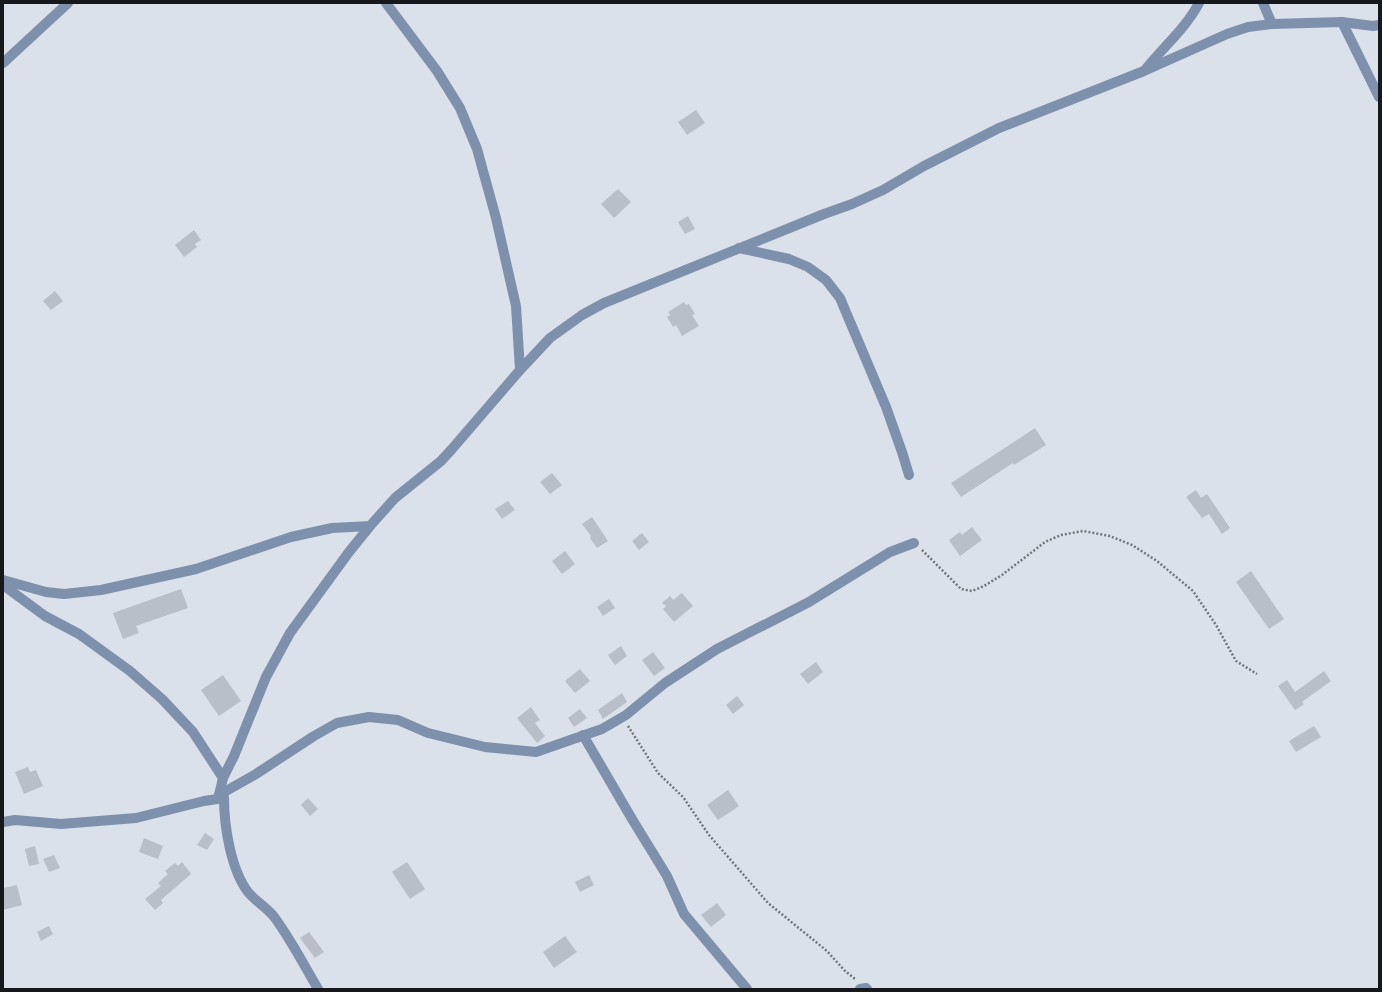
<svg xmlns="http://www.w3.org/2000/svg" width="1382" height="992" font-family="'DejaVu Sans',sans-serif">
<rect width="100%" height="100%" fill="#dbe1ea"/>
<g fill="#b9bfc9">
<polygon points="696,110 705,123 687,135 678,122"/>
<polygon points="618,189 631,202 614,218 601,204"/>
<polygon points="688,216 695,229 685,234 678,222"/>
<polygon points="194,230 201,240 195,244 197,247 184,257 175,245"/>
<polygon points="55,291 63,301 51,310 43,301"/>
<polygon points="684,302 686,305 689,304 695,314 692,315 699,326 682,336 676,325 673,327 667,317 670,315 668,312"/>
<polygon points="1035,428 1046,445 1014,465 1013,463 961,497 951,483"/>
<polygon points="552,473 562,485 550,494 540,482"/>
<polygon points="1196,490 1201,498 1207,494 1230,528 1222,534 1209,514 1202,518 1186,497"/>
<polygon points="508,501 515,510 502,519 495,509"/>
<polygon points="592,517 608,541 597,548 590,538 591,536 582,524"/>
<polygon points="972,527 982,540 960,556 949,540 960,532 962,535"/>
<polygon points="642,533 649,542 639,550 632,541"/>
<polygon points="565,551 575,564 562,574 552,561"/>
<polygon points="1251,571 1284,619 1269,629 1236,582"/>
<polygon points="181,589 188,608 136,626 139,633 123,639 113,613"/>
<polygon points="682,593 693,606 674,622 663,609 666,606 662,603 670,596 673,600"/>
<polygon points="609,599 615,608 603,616 597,607"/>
<polygon points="621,646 627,656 615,665 608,655"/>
<polygon points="653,652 665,668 654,676 642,660"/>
<polygon points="816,662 823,672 808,684 800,674"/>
<polygon points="580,669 590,681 575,693 565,681"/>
<polygon points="1324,671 1331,681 1302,702 1304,704 1295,710 1278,686 1287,680 1295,692"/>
<polygon points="223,675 241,701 219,716 201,690"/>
<polygon points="622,693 627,702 603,719 598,710"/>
<polygon points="737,696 744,705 733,714 726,705"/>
<polygon points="531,707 540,720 535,723 545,736 537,743 517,718"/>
<polygon points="580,709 587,718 574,727 568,718"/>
<polygon points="1314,726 1321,737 1296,752 1289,741"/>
<polygon points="28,767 30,772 36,770 43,786 24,794 15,772"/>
<polygon points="728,790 739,806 718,820 707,805"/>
<polygon points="308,798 318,809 310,816 301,805"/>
<polygon points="205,833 214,839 207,850 197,845"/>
<polygon points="144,838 163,846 158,859 139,852"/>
<polygon points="35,846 39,864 29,866 25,849"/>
<polygon points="54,855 60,868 49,872 43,859"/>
<polygon points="182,862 191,874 161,900 163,903 155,910 145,899 161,886 158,883 168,874 165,871 175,863 178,866"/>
<polygon points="407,862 425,889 410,899 392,872"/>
<polygon points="589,875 594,885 580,892 575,882"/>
<polygon points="17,885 22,905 3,910 3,888"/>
<polygon points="717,903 726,915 711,927 701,915"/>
<polygon points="49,926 53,934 41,941 37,932"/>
<polygon points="309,932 324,952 315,958 300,938"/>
<polygon points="565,936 577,952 554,968 543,952"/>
</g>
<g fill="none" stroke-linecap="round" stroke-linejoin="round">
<g stroke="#72767c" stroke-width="2.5" stroke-dasharray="2 2" stroke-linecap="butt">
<polyline points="922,550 961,589 972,591 984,586 1002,575 1045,542 1061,535 1083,531 1110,536 1132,545 1157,561 1193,591 1216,625 1236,661 1257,674"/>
<polyline points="628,726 658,773 683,797 709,835 768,903 827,951 845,971 855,979"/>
</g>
<g stroke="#7e91ac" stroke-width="10">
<polyline points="386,3 437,71 460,108 477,149 496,218 516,306 520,370"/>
<polyline points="1263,3 1272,24"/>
<polyline points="1342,22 1379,97"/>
<polyline points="3,63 68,3"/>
<path d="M1145,70C1163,47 1186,28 1199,3"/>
<polyline points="739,248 789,259 808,267 826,280 840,298 886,407 902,452 909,475"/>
<polyline points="3,580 46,592 64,594 101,590 196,569 291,537 332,528 370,526"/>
<polyline points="3,585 45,616 79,634 130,671 162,699 193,732 223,778 219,795 222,797"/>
<polyline points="583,735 632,819 667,876 684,914 747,989"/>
<polyline points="223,778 234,756 266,677 290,633 349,552 370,526 395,498 441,461 452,449 520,370 550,338 582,315 604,303 824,214 852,204 883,190 924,166 999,128 1144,71 1227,34 1248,27 1272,24 1342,22 1373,26 1379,25"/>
<polyline points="219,795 256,774 314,736 337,723 369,717 398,720 428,733 485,747 536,752 602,729 626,715 665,683 717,649 809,602 890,552 914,543"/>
<path d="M224,798C224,826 231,870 248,892C256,902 268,908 275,918C291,940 304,965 318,989"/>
<polyline points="3,822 15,820 61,824 136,818 204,801 224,798"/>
<polyline points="860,989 866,988 867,989"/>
</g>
</g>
<rect width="1382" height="992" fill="none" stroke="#16181b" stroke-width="8"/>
</svg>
